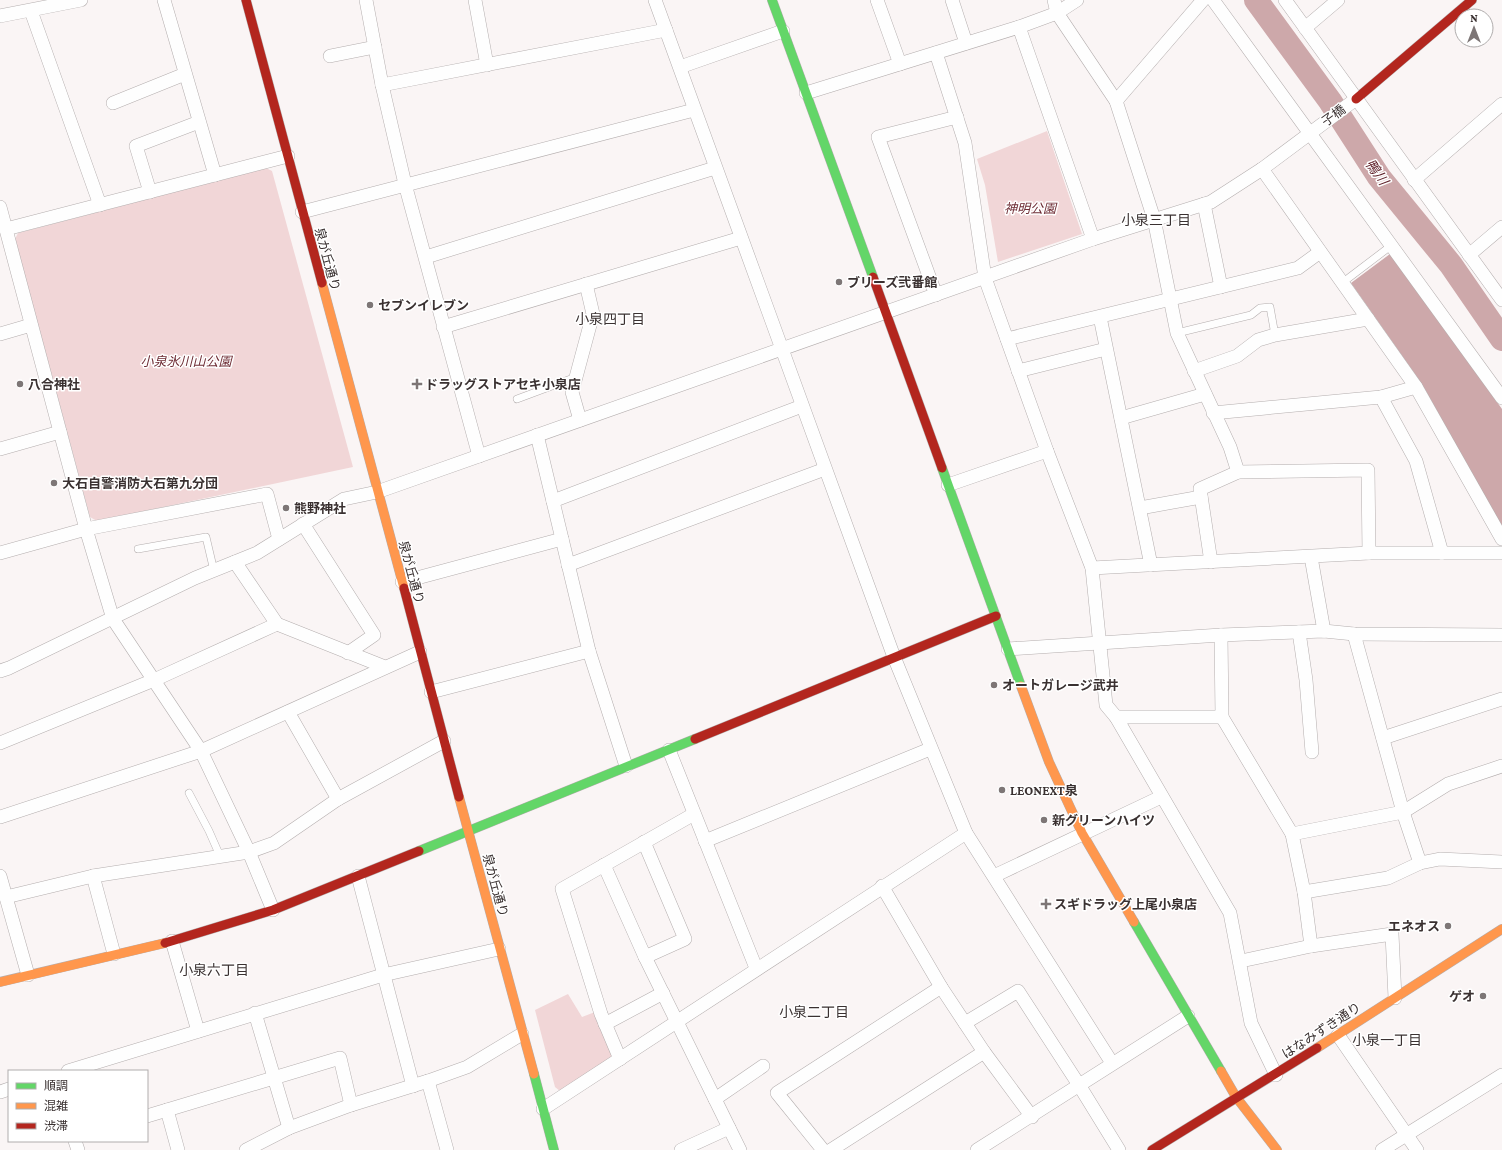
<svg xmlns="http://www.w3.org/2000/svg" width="1502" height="1150" font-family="'Crimson Pro','Noto Sans JP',serif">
<rect width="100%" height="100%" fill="#faf5f5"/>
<g fill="#f1d6d7">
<polygon points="1047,131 1082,234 998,262 985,185 977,159"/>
<polygon points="266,168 272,171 353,467 97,521 90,517 15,239 18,233"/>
<polygon points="568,994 582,1017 595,1012 613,1053 611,1057 560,1091 555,1087 535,1010"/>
</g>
<polygon fill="#cda8aa" points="1390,254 1502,409 1502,527 1422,384 1351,283"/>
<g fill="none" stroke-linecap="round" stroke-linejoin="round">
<polyline stroke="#cda8aa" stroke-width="24" points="1256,0 1330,101 1379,177 1451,265 1502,339"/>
<defs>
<g id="lane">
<polyline points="1342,283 1392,245"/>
<polyline points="1177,333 1251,315 1260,308 1270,307 1275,335"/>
<polyline points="517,399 576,377"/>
<polyline points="138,549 206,537 214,571"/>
<polyline points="189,793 209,831 220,856"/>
</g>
<g id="street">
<polyline points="164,0 215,175"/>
<polyline points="366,0 382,85 405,184 479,456"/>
<polyline points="475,0 487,65"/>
<polyline points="655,0 894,657 966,833 1112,1063"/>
<polyline points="877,0 900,64"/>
<polyline points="952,0 966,43"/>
<polyline points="1054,0 1057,13 1116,101 1154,219 1177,333 1230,447 1238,472"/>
<polyline points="1213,0 1502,398"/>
<polyline points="1285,0 1502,300"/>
<polyline points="31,11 100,205"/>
<polyline points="0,16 81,0"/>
<polyline points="1019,27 1093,239"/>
<polyline points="1305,28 1338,0"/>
<polyline points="936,53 965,143 985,278 1047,451 1092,568 1106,705 1116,717 1230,913 1251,1023 1276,1075"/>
<polyline points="330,56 375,47"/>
<polyline points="680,67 783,31"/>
<polyline points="382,85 666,30"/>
<polyline points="806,93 1019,27 1057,13 1077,0"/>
<polyline points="1116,101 1203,0"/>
<polyline points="113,103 185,74"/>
<polyline points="1262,169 1416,387 1502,539"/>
<polyline points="1414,180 1502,104"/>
<polyline points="150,192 136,146 199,122"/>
<polyline points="1204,204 1221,287"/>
<polyline points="0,207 86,529 113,619 201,751 249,852 273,910"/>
<polyline points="302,212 694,110"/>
<polyline points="6,229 288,156"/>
<polyline points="1469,255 1502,227"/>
<polyline points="426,257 715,168"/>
<polyline points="936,295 878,137 957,117"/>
<polyline points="1100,317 1151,565"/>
<polyline points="443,327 741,238"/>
<polyline points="0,334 31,325"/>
<polyline points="1007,339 1298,268 1320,252"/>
<polyline points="1018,371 1106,349"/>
<polyline points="1194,371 1237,356 1258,340 1275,335 1368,319"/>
<polyline points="1381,397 1416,461 1442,553"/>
<polyline points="1213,413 1381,397 1416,387"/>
<polyline points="1121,418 1205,394"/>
<polyline points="580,420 572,392 593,314 586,284"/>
<polyline points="537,435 589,651 626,766"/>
<polyline points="0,449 60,432"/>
<polyline points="948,485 1047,451"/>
<polyline points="553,501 802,406"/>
<polyline points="1140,508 1201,497"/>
<polyline points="303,524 374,635 348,653"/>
<polyline points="0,553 86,529 267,494 279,539"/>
<polyline points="1311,557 1324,631"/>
<polyline points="235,562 277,624 385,667"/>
<polyline points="1211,562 1200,489 1238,472 1368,470 1369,553"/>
<polyline points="568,565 825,469"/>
<polyline points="1092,568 1369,553 1502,553"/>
<polyline points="402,582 562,539"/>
<polyline points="1299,632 1306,680 1312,752"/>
<polyline points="1354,634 1403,812 1420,863"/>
<polyline points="1221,635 1222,717 1292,834 1304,892 1311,946"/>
<polyline points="1008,649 1221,635 1324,631 1354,634 1502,635"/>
<polyline points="0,671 9,668 195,578 257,553 344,499 377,492 1093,239 1211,202 1262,169 1356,99"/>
<polyline points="431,692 589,651"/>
<polyline points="288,712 338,799"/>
<polyline points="1116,717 1222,717"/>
<polyline points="1383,738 1502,699"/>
<polyline points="0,743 154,680 277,624"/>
<polyline points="669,750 756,968"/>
<polyline points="0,817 201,751 420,652"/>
<polyline points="1292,834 1403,812 1448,784 1502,766"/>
<polyline points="705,841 930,749"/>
<polyline points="604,865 645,957 685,939 644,842"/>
<polyline points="0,876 28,975"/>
<polyline points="93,876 114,954"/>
<polyline points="358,876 413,1086"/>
<polyline points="994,876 1161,797"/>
<polyline points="882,886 941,987 984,1052 1032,1117"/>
<polyline points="1304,892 1388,878 1420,863 1440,859 1502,862"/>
<polyline points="6,897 93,876 249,852 274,843 338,799 444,741"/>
<polyline points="172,941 198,1031"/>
<polyline points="645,957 740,1150"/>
<polyline points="1241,961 1311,946 1392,934 1395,998"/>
<polyline points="255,1013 289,1128"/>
<polyline points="965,1023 1018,991 1079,1085 1119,1150"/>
<polyline points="605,1024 663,993"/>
<polyline points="1338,1035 1417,1150"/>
<polyline points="620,1059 601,1014 562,889 694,814"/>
<polyline points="68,1071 383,975 499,949"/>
<polyline points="428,1081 447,1150"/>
<polyline points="0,1092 9,1089"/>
<polyline points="715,1099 763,1066"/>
<polyline points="543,1109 966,833"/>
<polyline points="167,1110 178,1150"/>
<polyline points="147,1116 340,1058 351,1105"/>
<polyline points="75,1141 78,1150"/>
<polyline points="246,1150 289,1128 351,1105 428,1081 467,1067 522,1034"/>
<polyline points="681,1150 729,1128"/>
<polyline points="823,1150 777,1093 941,987"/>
<polyline points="831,1150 984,1052"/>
<polyline points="977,1150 1188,1016"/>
<polyline points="1382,1150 1502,1075"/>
</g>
<g id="fast">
<polyline points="772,0 873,277"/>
<polyline points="942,468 1021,686"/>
<polyline points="419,851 695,739"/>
<polyline points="1134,922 1221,1071"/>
<polyline points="534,1074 554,1150"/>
</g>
<g id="slow">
<polyline points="322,283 404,588"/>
<polyline points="1021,686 1049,762 1082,833 1134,922"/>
<polyline points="459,797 534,1074"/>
<polyline points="0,982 165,943"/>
<polyline points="1317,1048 1502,929"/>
<polyline points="1221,1071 1236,1097 1277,1150"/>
</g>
<g id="jam">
<polyline points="246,0 322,283"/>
<polyline points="1356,99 1472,0"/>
<polyline points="873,277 942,468"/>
<polyline points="404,588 459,797"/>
<polyline points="695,739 996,616"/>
<polyline points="165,943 273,910 419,851"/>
<polyline points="1152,1150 1317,1048"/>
</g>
</defs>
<use href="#lane" stroke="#b4aeae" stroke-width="8"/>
<use href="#street" stroke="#b4aeae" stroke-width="14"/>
<use href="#fast" stroke="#b4aeae" stroke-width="10"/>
<use href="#slow" stroke="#b4aeae" stroke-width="10"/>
<use href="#jam" stroke="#b4aeae" stroke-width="10"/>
<use href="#lane" stroke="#fefefe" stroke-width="7"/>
<use href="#street" stroke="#fefefe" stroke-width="13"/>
<use href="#fast" stroke="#63d668" stroke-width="9"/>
<use href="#slow" stroke="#ff974d" stroke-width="9"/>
<use href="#jam" stroke="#b3261e" stroke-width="9"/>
</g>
<g fill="#7d7676" stroke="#fff" stroke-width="1.5">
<circle cx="839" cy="282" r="4"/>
<circle cx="370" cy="305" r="4"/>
<circle cx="20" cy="384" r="4"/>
<path d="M415 378h4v4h4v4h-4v4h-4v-4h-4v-4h4z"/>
<circle cx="54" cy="483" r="4"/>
<circle cx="286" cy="508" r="4"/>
<circle cx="994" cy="685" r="4"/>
<circle cx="1002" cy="790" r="4"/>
<circle cx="1044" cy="820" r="4"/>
<path d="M1044 898h4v4h4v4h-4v4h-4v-4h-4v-4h4z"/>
<circle cx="1448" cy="926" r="4"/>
<circle cx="1483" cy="996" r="4"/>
</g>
<g text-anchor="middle" stroke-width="3" stroke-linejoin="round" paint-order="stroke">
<g font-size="13" fill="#3a3131" stroke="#fff">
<text transform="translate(1333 115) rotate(-36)" y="5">子橋</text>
<text transform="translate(328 259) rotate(75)" y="5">泉が丘通り</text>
<text transform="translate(412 572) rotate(75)" y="5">泉が丘通り</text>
<text transform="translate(496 885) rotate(75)" y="5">泉が丘通り</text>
<text transform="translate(1321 1030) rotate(-33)" y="5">はなみずき通り</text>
</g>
<g font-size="13" font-style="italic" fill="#6e2d35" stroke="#fff">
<text x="1030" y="213">神明公園</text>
<text x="186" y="366">小泉氷川山公園</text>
</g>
<g font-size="13" font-weight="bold" fill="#3a3131" stroke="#fff" text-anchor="start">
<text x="847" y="287">ブリーズ弐番館</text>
<text x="378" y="310">セブンイレブン</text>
<text x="28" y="389">八合神社</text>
<text x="425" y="389">ドラッグストアセキ小泉店</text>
<text x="62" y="488">大石自警消防大石第九分団</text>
<text x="294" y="513">熊野神社</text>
<text x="1002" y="690">オートガレージ武井</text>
<text x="1010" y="795">LEONEXT泉</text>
<text x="1052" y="825">新グリーンハイツ</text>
<text x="1054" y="909">スギドラッグ上尾小泉店</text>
<text x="1440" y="931" text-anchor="end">エネオス</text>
<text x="1475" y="1001" text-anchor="end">ゲオ</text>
</g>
<g font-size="14" font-style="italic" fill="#5c1c25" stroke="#fff">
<text transform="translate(1377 172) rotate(55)" y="5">鴨川</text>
</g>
<g font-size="14" fill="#3a3131" stroke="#fff">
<text x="1156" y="225">小泉三丁目</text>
<text x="610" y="324">小泉四丁目</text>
<text x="214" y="975">小泉六丁目</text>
<text x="814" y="1017">小泉二丁目</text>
<text x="1387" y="1045">小泉一丁目</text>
</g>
</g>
<rect x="8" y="1070" width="140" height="72" fill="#ffffff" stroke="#b0adad"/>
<rect x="16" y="1083" width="20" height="6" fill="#63d668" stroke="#b0adad"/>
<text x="44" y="1090" font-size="12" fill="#3a3131">順調</text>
<rect x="16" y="1103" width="20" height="6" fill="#ff974d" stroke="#b0adad"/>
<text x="44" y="1110" font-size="12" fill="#3a3131">混雑</text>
<rect x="16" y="1123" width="20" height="6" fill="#b3261e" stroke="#b0adad"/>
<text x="44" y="1130" font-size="12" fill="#3a3131">渋滞</text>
<g transform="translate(1474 28)"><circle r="19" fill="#ffffff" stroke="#b0adad"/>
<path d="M0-3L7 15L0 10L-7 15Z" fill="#7d7676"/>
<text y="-6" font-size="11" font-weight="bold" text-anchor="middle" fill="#3a3131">N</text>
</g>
</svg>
